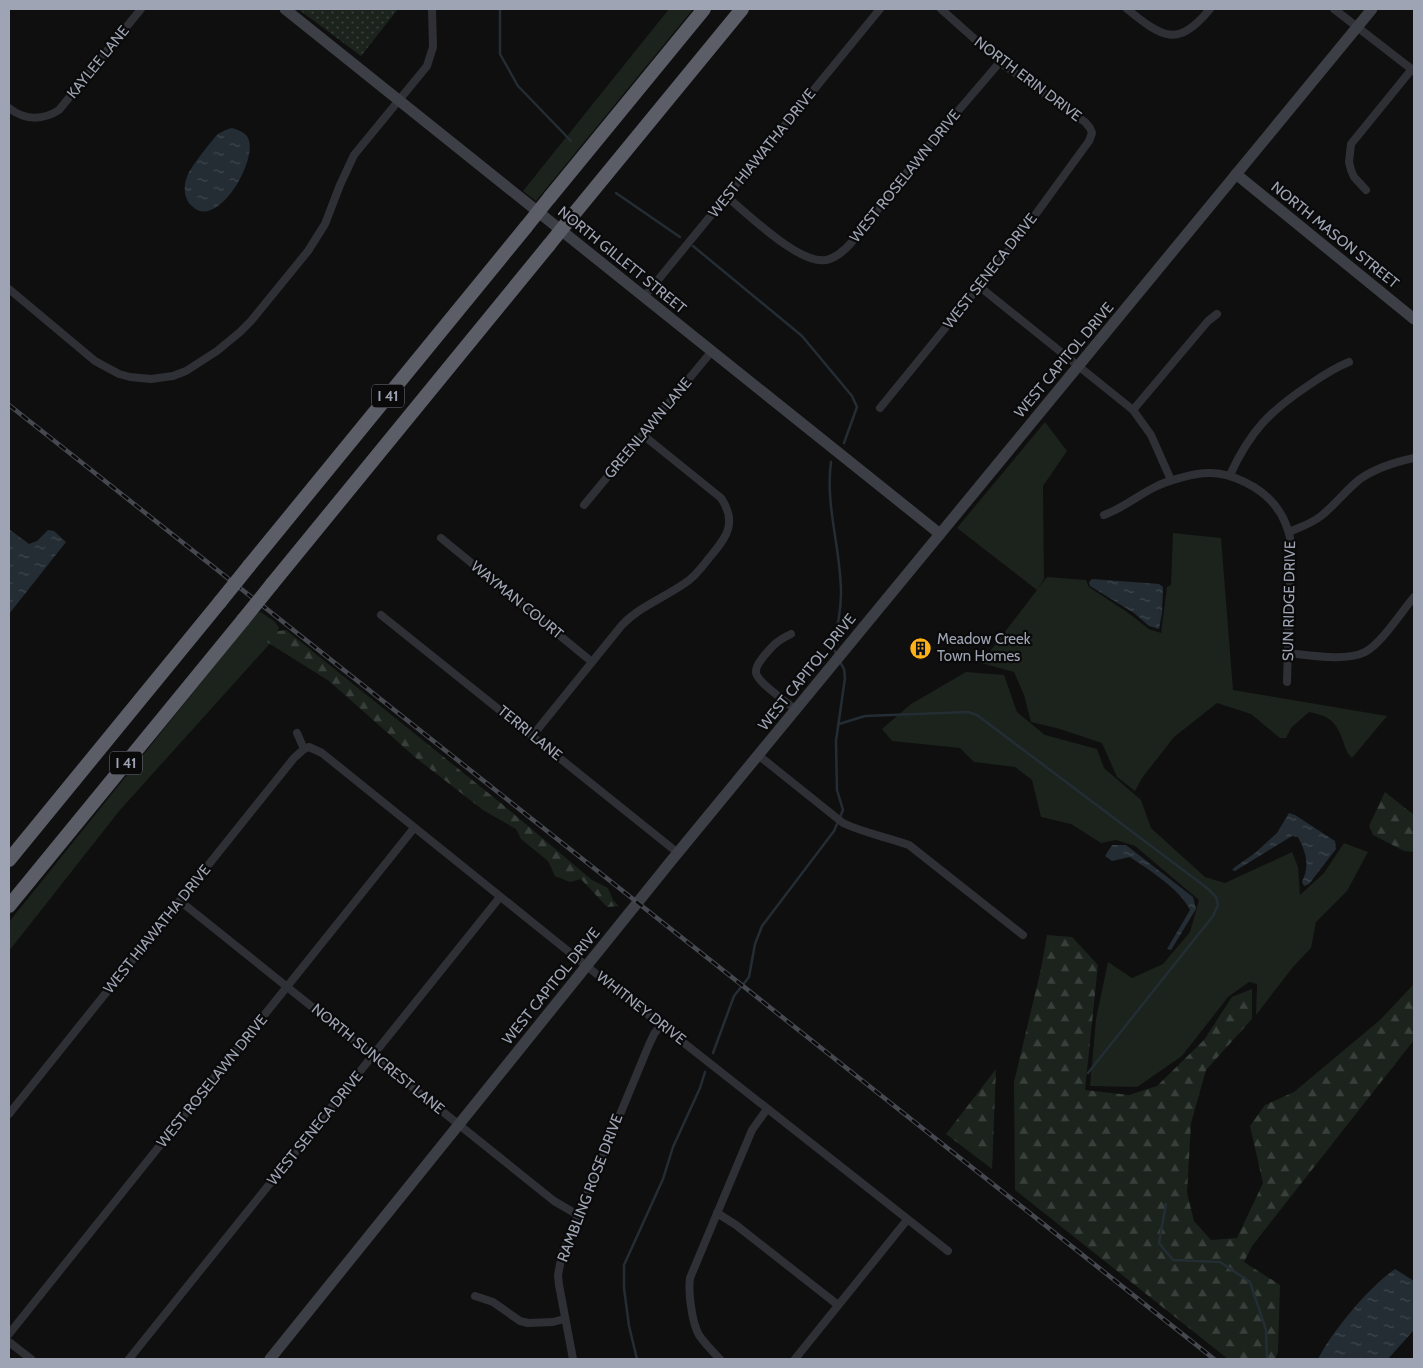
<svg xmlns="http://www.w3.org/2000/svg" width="1423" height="1368" font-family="Cabin,sans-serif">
<defs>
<pattern id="forest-firs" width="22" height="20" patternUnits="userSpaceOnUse" patternTransform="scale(1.25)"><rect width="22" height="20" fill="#1b231c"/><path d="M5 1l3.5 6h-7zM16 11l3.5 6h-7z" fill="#39403b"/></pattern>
<pattern id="park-dots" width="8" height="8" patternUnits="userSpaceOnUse" patternTransform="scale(1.25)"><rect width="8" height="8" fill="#1b231c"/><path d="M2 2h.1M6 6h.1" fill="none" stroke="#39403b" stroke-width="1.8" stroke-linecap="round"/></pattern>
<pattern id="water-ripples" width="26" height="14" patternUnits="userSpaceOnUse" patternTransform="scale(1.25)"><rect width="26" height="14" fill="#242d34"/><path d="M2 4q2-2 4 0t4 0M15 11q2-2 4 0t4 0" fill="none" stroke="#40484f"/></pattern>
</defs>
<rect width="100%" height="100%" fill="#0f0f10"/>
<g fill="#1b231c">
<polygon points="669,9 693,9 536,201 523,191"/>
<path d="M1045,422L1067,451L1043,486L1044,579L1038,588L1047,577L1086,580L1089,587L1127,612L1149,629L1161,633L1167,587L1171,585L1173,533L1221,538L1233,690L1387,716L1352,758C1347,753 1345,748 1343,741C1336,721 1329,716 1309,712L1291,728L1286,738H1280L1251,714L1217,703L1174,737L1142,778L1135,791L1117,777L1102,743L1060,729L1031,722L1024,695L1014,672L981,663L1037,590L957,528Z"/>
<polygon points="261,612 275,622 279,628 275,638 120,810 9,951 9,922 257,613"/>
<polygon points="966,672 1004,675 1017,712 1045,735 1097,749 1104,768 1141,800 1151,828 1205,877 1225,883 1292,852 1298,867 1300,895 1324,873 1344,843 1368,852 1347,891 1316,922 1311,948 1293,967 1256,1015 1257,984 1249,982 1228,997 1182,1056 1137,1087 1090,1086 1096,1019 1108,962 1132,978 1163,964 1190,932 1199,900 1135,846 1116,840 1101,843 1071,824 1041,817 1032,780 1015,767 974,762 960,748 892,741 882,729 911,704"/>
</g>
<g fill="url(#forest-firs)">
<polygon points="286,630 502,804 592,880 608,888 613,900 619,906 607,907 581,879 570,882 555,876 548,861 521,839 516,829 483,810 416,758 329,681 267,642 272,632"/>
<polygon points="1385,792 1414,815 1414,852 1404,851 1373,835 1369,826"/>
<polygon points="1047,935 1072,937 1098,965 1085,1090 1129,1095 1157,1086 1204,1040 1232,997 1252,989 1252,1019 1206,1070 1191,1123 1187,1193 1194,1221 1211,1240 1237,1238 1263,1183 1250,1126 1265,1105 1294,1092 1380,1020 1414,984 1414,1040 1252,1246 1244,1262 1280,1285 1278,1352 1275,1359 1228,1359 1015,1190 1014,1082 1041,969"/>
<polygon points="996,1069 992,1169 946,1134"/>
</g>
<polygon fill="url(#park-dots)" points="298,9 398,9 361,56"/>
<g fill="url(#water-ripples)">
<path d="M232,128C238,130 245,132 248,138C259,159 217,232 192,206C184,199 183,187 187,177C189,169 212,140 218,134C223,131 227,129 232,128Z"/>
<polygon points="9,529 29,544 37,541 48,530 54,531 66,542 9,614"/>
<polygon points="1092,579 1159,584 1163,587 1162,613 1159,629 1149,626 1134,613 1090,586 1089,582"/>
<path d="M1289,813L1295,815L1335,841L1336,849L1309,884L1304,886L1302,882C1310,866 1306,852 1298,837L1292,836L1235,871L1232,870L1235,867L1255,853L1277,833Z"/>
<path d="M1112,845H1126L1193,897L1196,909L1171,950L1167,949L1190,910C1180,889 1149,870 1130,857L1112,861L1105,856Z"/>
<path d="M1395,1269L1414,1281V1330L1388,1359H1318C1332,1331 1369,1287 1395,1269Z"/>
</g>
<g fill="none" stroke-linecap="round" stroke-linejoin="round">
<g stroke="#242d34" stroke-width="2.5">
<polyline points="500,9 500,54 518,86 571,141"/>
<polyline points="616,193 680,237"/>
<polyline points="693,246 802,336 852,396 857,407 844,443"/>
<path d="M831,462C825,506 841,549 841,593C841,611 837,630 832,646L837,655"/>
<polyline points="839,724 865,716 968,712 977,715 1207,888 1216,897 1218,905 1213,916 1088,1073"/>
<polyline points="713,1053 734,996 749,977 755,944 762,926 834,831 843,810 837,790 836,741 845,678 844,669 840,662"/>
<polyline points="1166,1204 1159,1243 1173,1260 1220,1262 1250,1282 1266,1330 1267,1359"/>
<polyline points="637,1359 629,1326 624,1288 624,1265 663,1179 673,1147 700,1088 705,1072"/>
</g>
<g stroke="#2f3035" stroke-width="8">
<path d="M1127,9C1162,37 1177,49 1210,9"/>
<polyline points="1334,9 1414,71"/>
<path d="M9,108C24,120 42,121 59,110L141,9"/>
<polyline points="1366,190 1354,177 1351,170 1349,162 1351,144 1412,69"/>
<path d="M726,196C747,213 799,265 826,260C836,258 844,251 851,243L928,146L1000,62"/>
<polyline points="980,287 1133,410 1151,435 1171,480"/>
<polyline points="9,289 95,361 119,374 130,377 151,379 173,376 186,371 217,351 240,332 251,321 308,251 325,224 340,185 354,155 427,66 433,47 432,9"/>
<polyline points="644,297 880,9"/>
<polyline points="880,408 1017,240 1089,141 1092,133 1090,128 1085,122 1005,66 941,9"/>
<polyline points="1133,410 1208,321 1217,314"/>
<path d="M1230,475C1250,431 1270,411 1309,385C1322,376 1334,368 1349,362"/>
<polyline points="584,505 712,351"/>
<path d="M1104,515C1123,508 1137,496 1155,487C1163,483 1172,480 1180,478C1209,469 1228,472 1254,487C1275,500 1287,518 1291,543L1287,682"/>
<path d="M1289,532C1300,527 1311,524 1321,516C1335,505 1346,490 1360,479C1376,468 1395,462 1414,458"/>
<polyline points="441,538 592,662"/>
<polyline points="381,615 678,853"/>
<path d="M791,634C777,641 774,644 764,656C761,660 755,666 756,673C758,683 787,702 796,710"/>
<path d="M1287,653C1308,655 1346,662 1365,652C1381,644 1402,611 1414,597"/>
<polyline points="297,733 304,749"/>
<path d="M533,735L622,625C640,606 664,598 685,583C695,577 702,567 709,558C726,538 738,523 721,498L643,435"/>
<path d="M758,755L843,823C864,833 887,837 909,845L1023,935"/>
<polyline points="180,901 554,1201 578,1215"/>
<polyline points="9,1114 294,758 304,749 309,747 322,753 594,972 948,1251"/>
<polyline points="717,1213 736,1225 838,1305"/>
<polyline points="475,1296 493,1302 520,1321 528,1323 553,1322 564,1319"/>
<polyline points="9,1334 414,828"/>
<polyline points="9,1342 31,1359"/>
<polyline points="129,1359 500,897"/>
<polyline points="573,1359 559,1285 558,1275 562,1254 648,1047 654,1034 661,1025"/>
<path d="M720,1359C713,1352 705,1344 699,1335C692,1323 688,1292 690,1278L752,1130L767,1109"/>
<polyline points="795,1359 907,1220"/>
</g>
<g stroke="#3d3f46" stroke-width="11">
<polyline points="285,9 940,534"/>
<polyline points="1236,174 1414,319"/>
<polyline points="270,1359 671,861 1372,9"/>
</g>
<g stroke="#5b5e67" stroke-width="14">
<polyline points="550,197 704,9"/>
<polyline points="573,215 742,9"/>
<polyline points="249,566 526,227"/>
<polyline points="272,584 549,245"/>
<polyline points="9,860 220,602"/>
<polyline points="9,906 243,620"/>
</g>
<defs>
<polyline id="rail" points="9,405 1214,1359"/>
</defs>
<use href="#rail" stroke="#46484f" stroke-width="4.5"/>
<use href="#rail" stroke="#0a0a0b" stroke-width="2.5" stroke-dasharray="8" stroke-linecap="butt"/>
<g stroke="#5b5e67" stroke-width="14">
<polyline points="526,227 550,197"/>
<polyline points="549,245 573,215"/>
<polyline points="220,602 249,566"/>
<polyline points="243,620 272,584"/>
</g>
</g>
<defs>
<symbol id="building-disc" viewBox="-11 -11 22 22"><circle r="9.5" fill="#ffb118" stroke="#0a0a0b"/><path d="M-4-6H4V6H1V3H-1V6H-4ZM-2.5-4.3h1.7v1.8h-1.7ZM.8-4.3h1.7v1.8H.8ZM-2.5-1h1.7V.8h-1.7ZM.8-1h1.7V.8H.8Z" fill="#111"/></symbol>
</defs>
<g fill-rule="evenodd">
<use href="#building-disc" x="908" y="636" width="25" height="25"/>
</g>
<g text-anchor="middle" stroke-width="4.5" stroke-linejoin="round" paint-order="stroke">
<g fill="#0a0a0b" stroke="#727681" stroke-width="1">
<rect x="372" y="384.5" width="32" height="23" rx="4"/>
<rect x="110" y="751.5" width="32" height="23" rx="4"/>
</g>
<g font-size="14" font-weight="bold" fill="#9ea4b3">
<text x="388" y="401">I 41</text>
<text x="126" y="768">I 41</text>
</g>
<g font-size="15" fill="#9ea4b3" stroke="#0a0a0b">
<text transform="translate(98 62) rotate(-51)" y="5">KAYLEE LANE</text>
<text transform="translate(1028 79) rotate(37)" y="5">NORTH ERIN DRIVE</text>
<text transform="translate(762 153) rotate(-51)" y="5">WEST HIAWATHA DRIVE</text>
<text transform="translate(905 176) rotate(-51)" y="5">WEST ROSELAWN DRIVE</text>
<text transform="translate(1335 235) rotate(39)" y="5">NORTH MASON STREET</text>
<text transform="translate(622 260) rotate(39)" y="5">NORTH GILLETT STREET</text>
<text transform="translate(990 271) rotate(-52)" y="5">WEST SENECA DRIVE</text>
<text transform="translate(1064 360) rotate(-50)" y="5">WEST CAPITOL DRIVE</text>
<text transform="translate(648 428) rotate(-50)" y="5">GREENLAWN LANE</text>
<text transform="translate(517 600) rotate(39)" y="5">WAYMAN COURT</text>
<text transform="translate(1289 601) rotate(-89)" y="5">SUN RIDGE DRIVE</text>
<text transform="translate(807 672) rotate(-51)" y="5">WEST CAPITOL DRIVE</text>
<text transform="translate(530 733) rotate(39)" y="5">TERRI LANE</text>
<text transform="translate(157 929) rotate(-51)" y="5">WEST HIAWATHA DRIVE</text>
<text transform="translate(551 986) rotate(-51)" y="5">WEST CAPITOL DRIVE</text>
<text transform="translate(641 1008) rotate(38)" y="5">WHITNEY DRIVE</text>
<text transform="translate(378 1059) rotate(39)" y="5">NORTH SUNCREST LANE</text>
<text transform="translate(212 1081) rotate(-51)" y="5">WEST ROSELAWN DRIVE</text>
<text transform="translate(315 1128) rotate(-51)" y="5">WEST SENECA DRIVE</text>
<text transform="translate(590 1188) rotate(-69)" y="5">RAMBLING ROSE DRIVE</text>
</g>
<g font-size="15" fill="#9ea4b3" stroke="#0a0a0b" text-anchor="start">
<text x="937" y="644">Meadow Creek<tspan x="937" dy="17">Town Homes</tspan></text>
</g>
</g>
<rect width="1423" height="1368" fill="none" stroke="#9ea4b3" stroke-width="20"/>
</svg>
